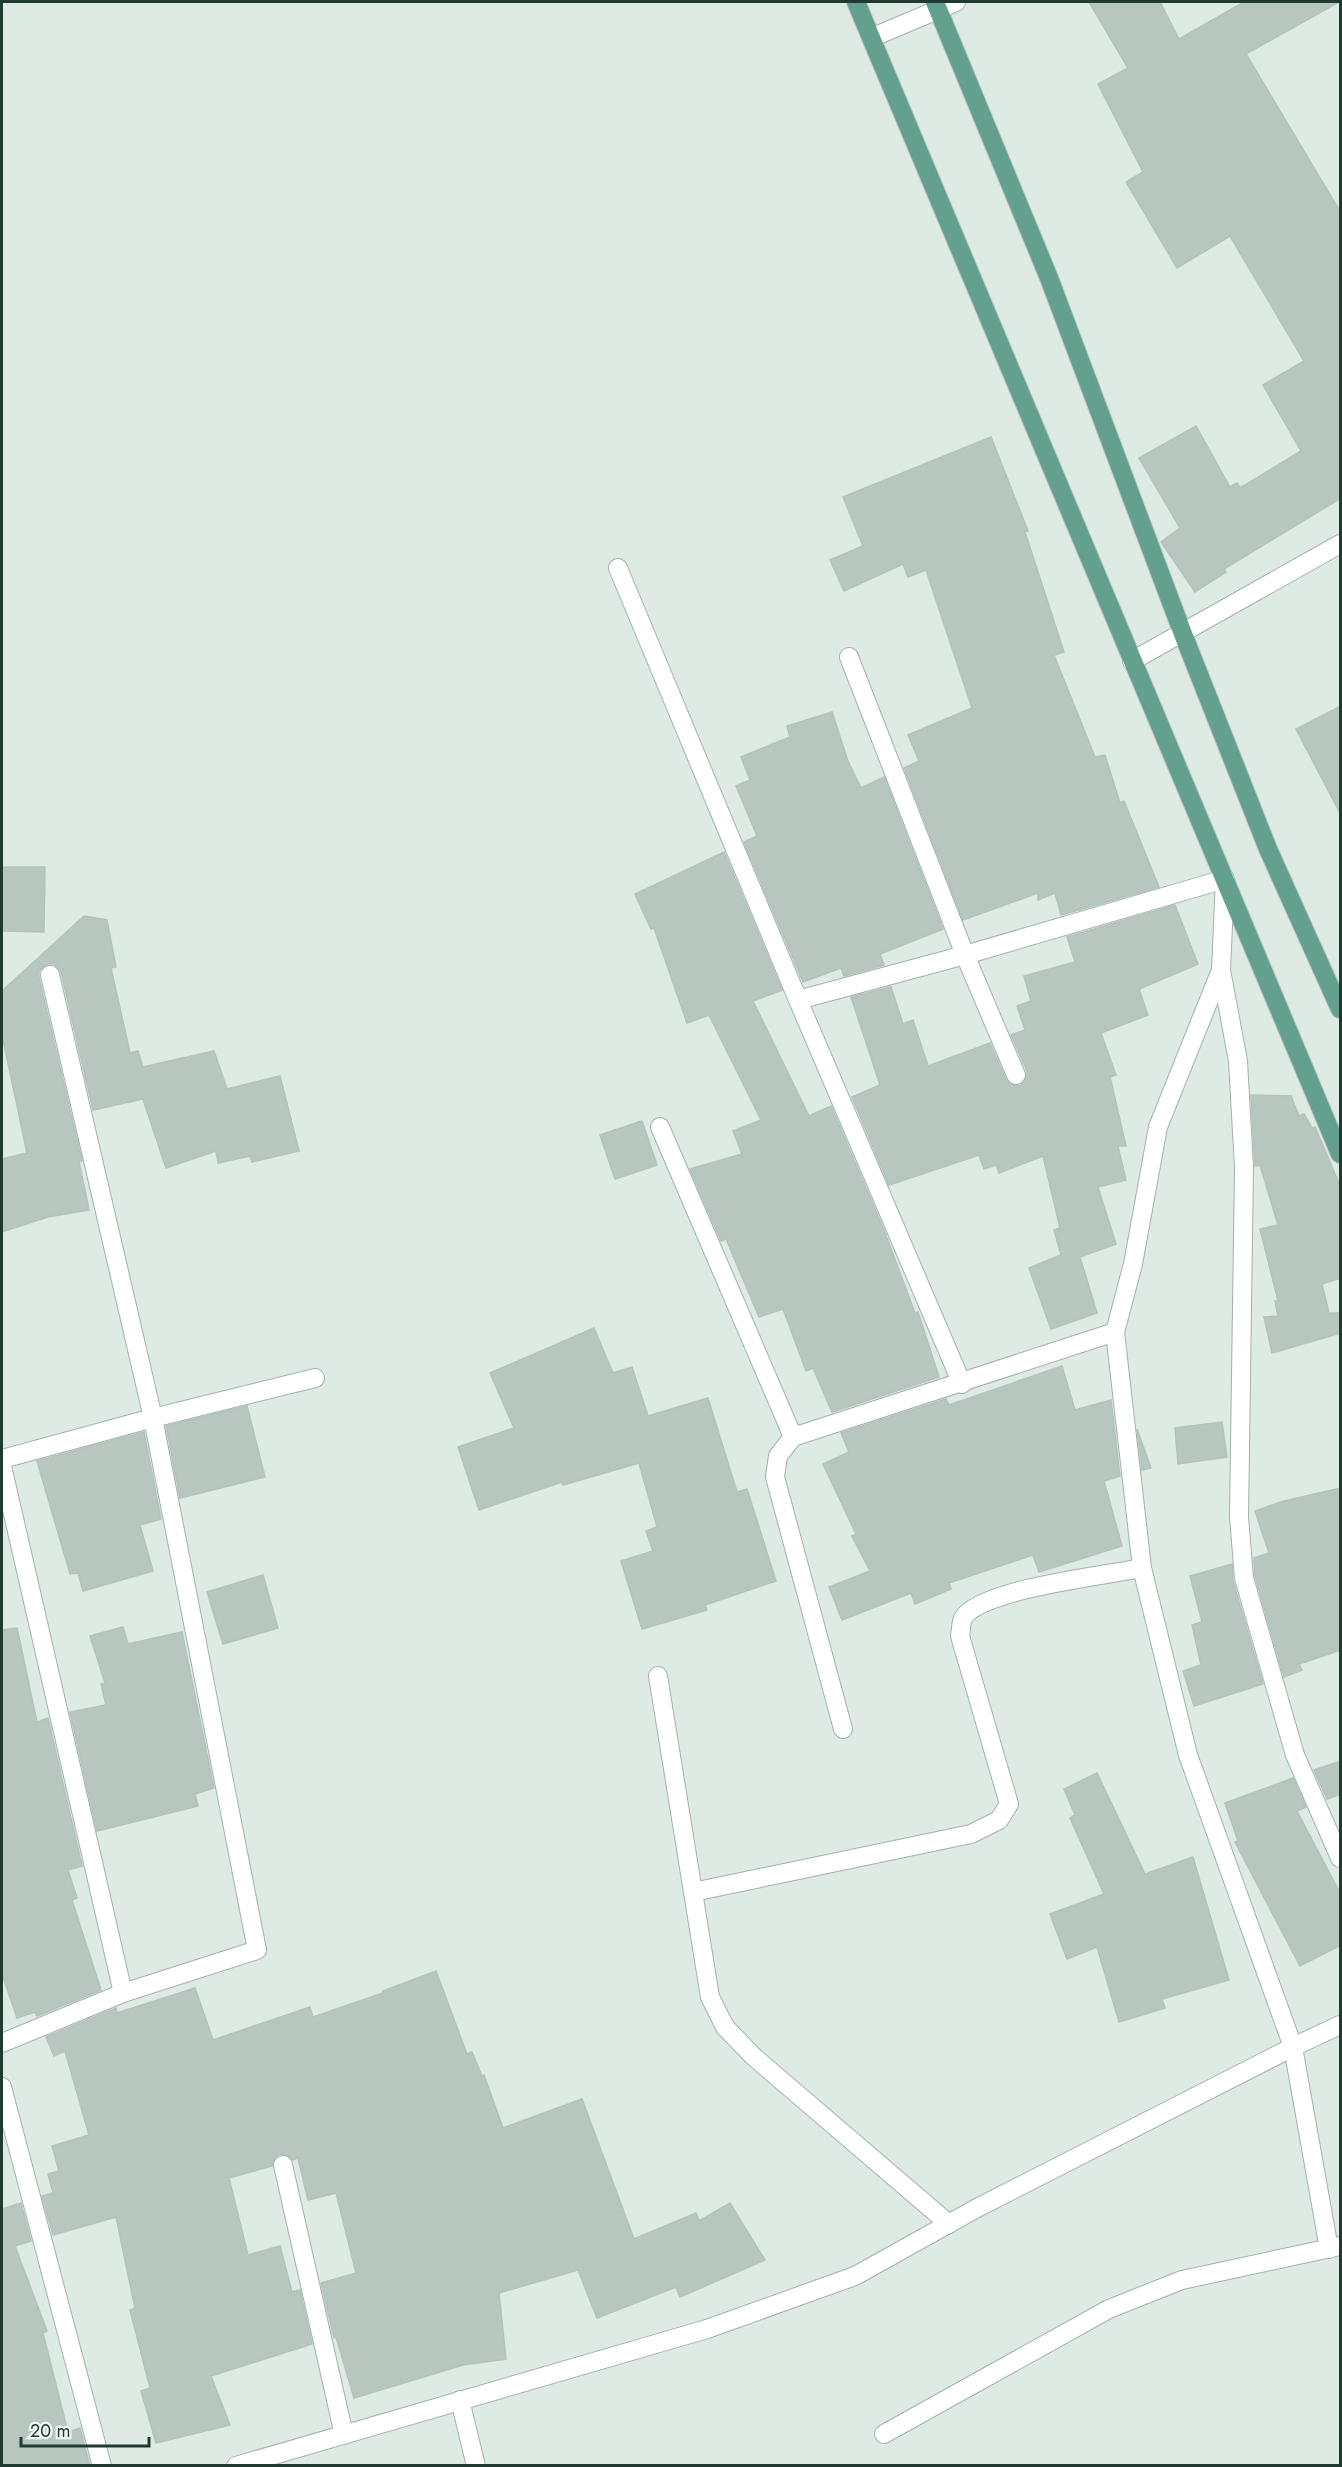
<svg xmlns="http://www.w3.org/2000/svg" width="1342" height="2467" font-family="Jost,sans-serif">
<rect width="100%" height="100%" fill="#deeae4"/>
<g fill="#b7c7c0" stroke="#b1c3bb" stroke-width="1.5">
<polygon points="1089,2 1160,2 1179,39 1244,2 1339,2 1246,54 1341,213 1341,498 1224,569 1226,572 1195,592 1161,542 1180,528 1139,458 1196,426 1230,487 1237,483 1240,488 1301,451 1263,385 1304,361 1230,236 1177,268 1126,182 1143,172 1098,84 1128,68"/>
<polygon points="991,437 1028,531 1025,532 1064,652 1054,655 1095,757 1105,755 1120,803 1124,801 1159,887 1061,915 1055,893 1038,900 1038,893 963,920 904,768 919,761 908,735 972,708 926,570 908,577 903,564 844,591 830,560 863,546 843,497"/>
<polygon points="1341,706 1341,815 1296,729"/>
<polygon points="832,712 848,761 861,788 884,777 943,929 880,954 884,965 844,976 841,968 803,982 744,842 757,836 736,786 750,780 741,757 790,737 787,726"/>
<polygon points="724,852 782,990 753,1001 809,1116 831,1106 884,1230 915,1313 918,1312 939,1377 832,1412 813,1368 806,1371 783,1309 759,1317 726,1239 721,1241 690,1169 742,1154 733,1131 761,1120 709,1015 687,1023 654,928 651,929 635,894"/>
<polygon points="2,867 45,867 44,932 2,931"/>
<polygon points="1175,905 1198,964 1139,989 1148,1015 1101,1033 1116,1075 1110,1077 1126,1146 1118,1146 1126,1180 1098,1187 1116,1244 1080,1257 1097,1313 1051,1329 1029,1268 1061,1255 1054,1230 1060,1228 1043,1156 999,1173 996,1165 984,1169 979,1155 889,1185 852,1097 880,1085 851,997 891,987 903,1024 913,1020 928,1066 990,1043 1006,1080 1010,1084 1020,1086 1025,1081 1027,1071 1011,1035 1025,1030 1017,1006 1031,1001 1024,976 1075,962 1067,937"/>
<polygon points="84,916 107,920 116,967 111,968 130,1053 138,1051 143,1067 214,1051 227,1089 280,1076 299,1151 252,1162 250,1156 218,1163 216,1151 166,1168 143,1099 93,1110 61,972 54,964 47,964 39,971 39,978 82,1161 79,1162 89,1210 48,1217 2,1232 2,1159 27,1153 2,1035 2,991"/>
<polygon points="1251,1095 1291,1096 1299,1116 1304,1114 1312,1128 1315,1127 1341,1188 1341,1278 1322,1284 1329,1313 1341,1313 1341,1333 1272,1353 1264,1317 1278,1316 1275,1301 1278,1301 1260,1229 1278,1225 1260,1165 1255,1166"/>
<polygon points="642,1121 657,1165 615,1179 600,1135"/>
<polygon points="594,1328 613,1373 632,1367 648,1416 708,1398 737,1492 747,1489 776,1581 705,1605 707,1610 642,1629 621,1561 653,1551 646,1531 657,1527 639,1463 563,1485 562,1482 479,1510 458,1447 514,1428 490,1373"/>
<polygon points="1062,1366 1075,1410 1111,1400 1120,1476 1104,1481 1122,1546 1039,1572 1033,1555 949,1583 951,1589 915,1604 911,1593 842,1620 829,1587 870,1571 852,1536 856,1534 823,1464 849,1452 841,1433 946,1399 949,1405"/>
<polygon points="247,1406 265,1477 180,1498 166,1426"/>
<polygon points="1222,1422 1227,1457 1178,1464 1175,1428"/>
<polygon points="1137,1429 1151,1468 1142,1470"/>
<polygon points="144,1432 161,1519 140,1525 153,1571 83,1591 78,1573 70,1574 37,1461"/>
<polygon points="1341,1488 1341,1650 1299,1664 1302,1670 1284,1677 1255,1576 1254,1558 1269,1553 1255,1511 1284,1501"/>
<polygon points="1232,1564 1233,1581 1263,1684 1194,1706 1183,1671 1201,1665 1192,1625 1202,1622 1190,1576"/>
<polygon points="263,1575 278,1628 223,1644 207,1592"/>
<polygon points="123,1627 128,1644 182,1632 214,1788 195,1794 198,1806 97,1831 70,1712 106,1705 101,1684 105,1683 90,1636"/>
<polygon points="17,1628 37,1722 48,1718 82,1866 68,1870 77,1898 72,1900 101,1990 37,2016 35,2012 17,2018 2,1974 2,1630"/>
<polygon points="1341,1761 1341,1794 1327,1799 1314,1770"/>
<polygon points="1097,1773 1145,1874 1193,1857 1229,1980 1162,1999 1165,2008 1119,2022 1097,1947 1067,1959 1050,1914 1104,1894 1070,1818 1075,1815 1064,1789"/>
<polygon points="1293,1778 1306,1807 1297,1811 1341,1895 1341,1945 1300,1966 1235,1842 1238,1841 1225,1803"/>
<polygon points="436,1971 467,2054 472,2052 482,2076 484,2075 503,2128 582,2099 634,2239 696,2213 699,2221 730,2203 765,2260 680,2297 676,2287 597,2318 578,2270 499,2293 506,2359 463,2365 354,2398 336,2337 334,2338 321,2283 356,2273 336,2193 308,2200 298,2158 293,2160 287,2155 280,2154 275,2157 272,2166 229,2178 248,2255 280,2246 292,2292 300,2290 312,2344 211,2376 230,2425 156,2443 141,2391 150,2388 130,2310 135,2308 116,2217 53,2235 42,2196 53,2193 48,2174 59,2171 52,2146 89,2135 65,2051 54,2056 46,2037 116,2008 117,2013 195,1988 213,2040 310,2007 313,2017 383,1993 383,1991"/>
<polygon points="21,2203 31,2241 15,2246 47,2331 43,2333 68,2432 80,2428 90,2466 2,2466 2,2209"/>
</g>
<g fill="none" stroke-linecap="round" stroke-linejoin="round">
<defs>
<g id="minor">
<polyline points="871,38 956,2"/>
<polyline points="618,568 798,1000 962,1384"/>
<polyline points="849,657 965,955 1016,1075"/>
<polyline points="1132,661 1340,544"/>
<polyline points="1221,970 1238,1061 1244,1168 1239,1517 1244,1578 1295,1755 1340,1858"/>
<polyline points="50,975 153,1418 257,1950 123,1993"/>
<polyline points="798,1000 965,955 1225,879 1221,970 1158,1127 1133,1264 1115,1332 1142,1568 1188,1755 1293,2047 1329,2249"/>
<polyline points="660,1127 793,1437"/>
<polyline points="2,1459 153,1418 315,1378"/>
<polyline points="2,1466 123,1993 2,2043"/>
<polyline points="658,1676 710,1997 725,2027 754,2057 949,2224"/>
<polyline points="843,1729 775,1477 778,1456 793,1437 1115,1332"/>
<path d="M693,1892L971,1834L999,1820L1009,1804L960,1636C961,1631 961,1623 963,1618C981,1589 1107,1575 1142,1568"/>
<polyline points="2,2087 102,2466"/>
<polyline points="283,2165 344,2435"/>
<polyline points="460,2400 476,2466"/>
<polyline points="884,2434 1109,2309 1182,2280 1340,2246"/>
<polyline points="236,2466 707,2329 855,2276 977,2208 1293,2047 1340,2025"/>
</g>
<g id="major">
<polyline points="856,2 1340,1154"/>
<polyline points="935,2 1049,278 1183,634 1268,849 1340,1009"/>
</g>
</defs>
<use href="#minor" stroke="#a1b2ab" stroke-width="20"/>
<use href="#major" stroke="#bcc4c2" stroke-width="20"/>
<use href="#minor" stroke="#fff" stroke-width="18"/>
<use href="#major" stroke="#63a08e" stroke-width="18"/>
</g>
<rect width="1342" height="2467" fill="none" stroke="#203a32" stroke-width="6"/>
<path d="M21 2437v9h128v-9" fill="none" stroke="#203a32" stroke-width="3"/>
<text x="30" y="2437" font-size="18" fill="#203a32" stroke="#eff7f2" stroke-width="4.5" paint-order="stroke">20 m</text>
</svg>
